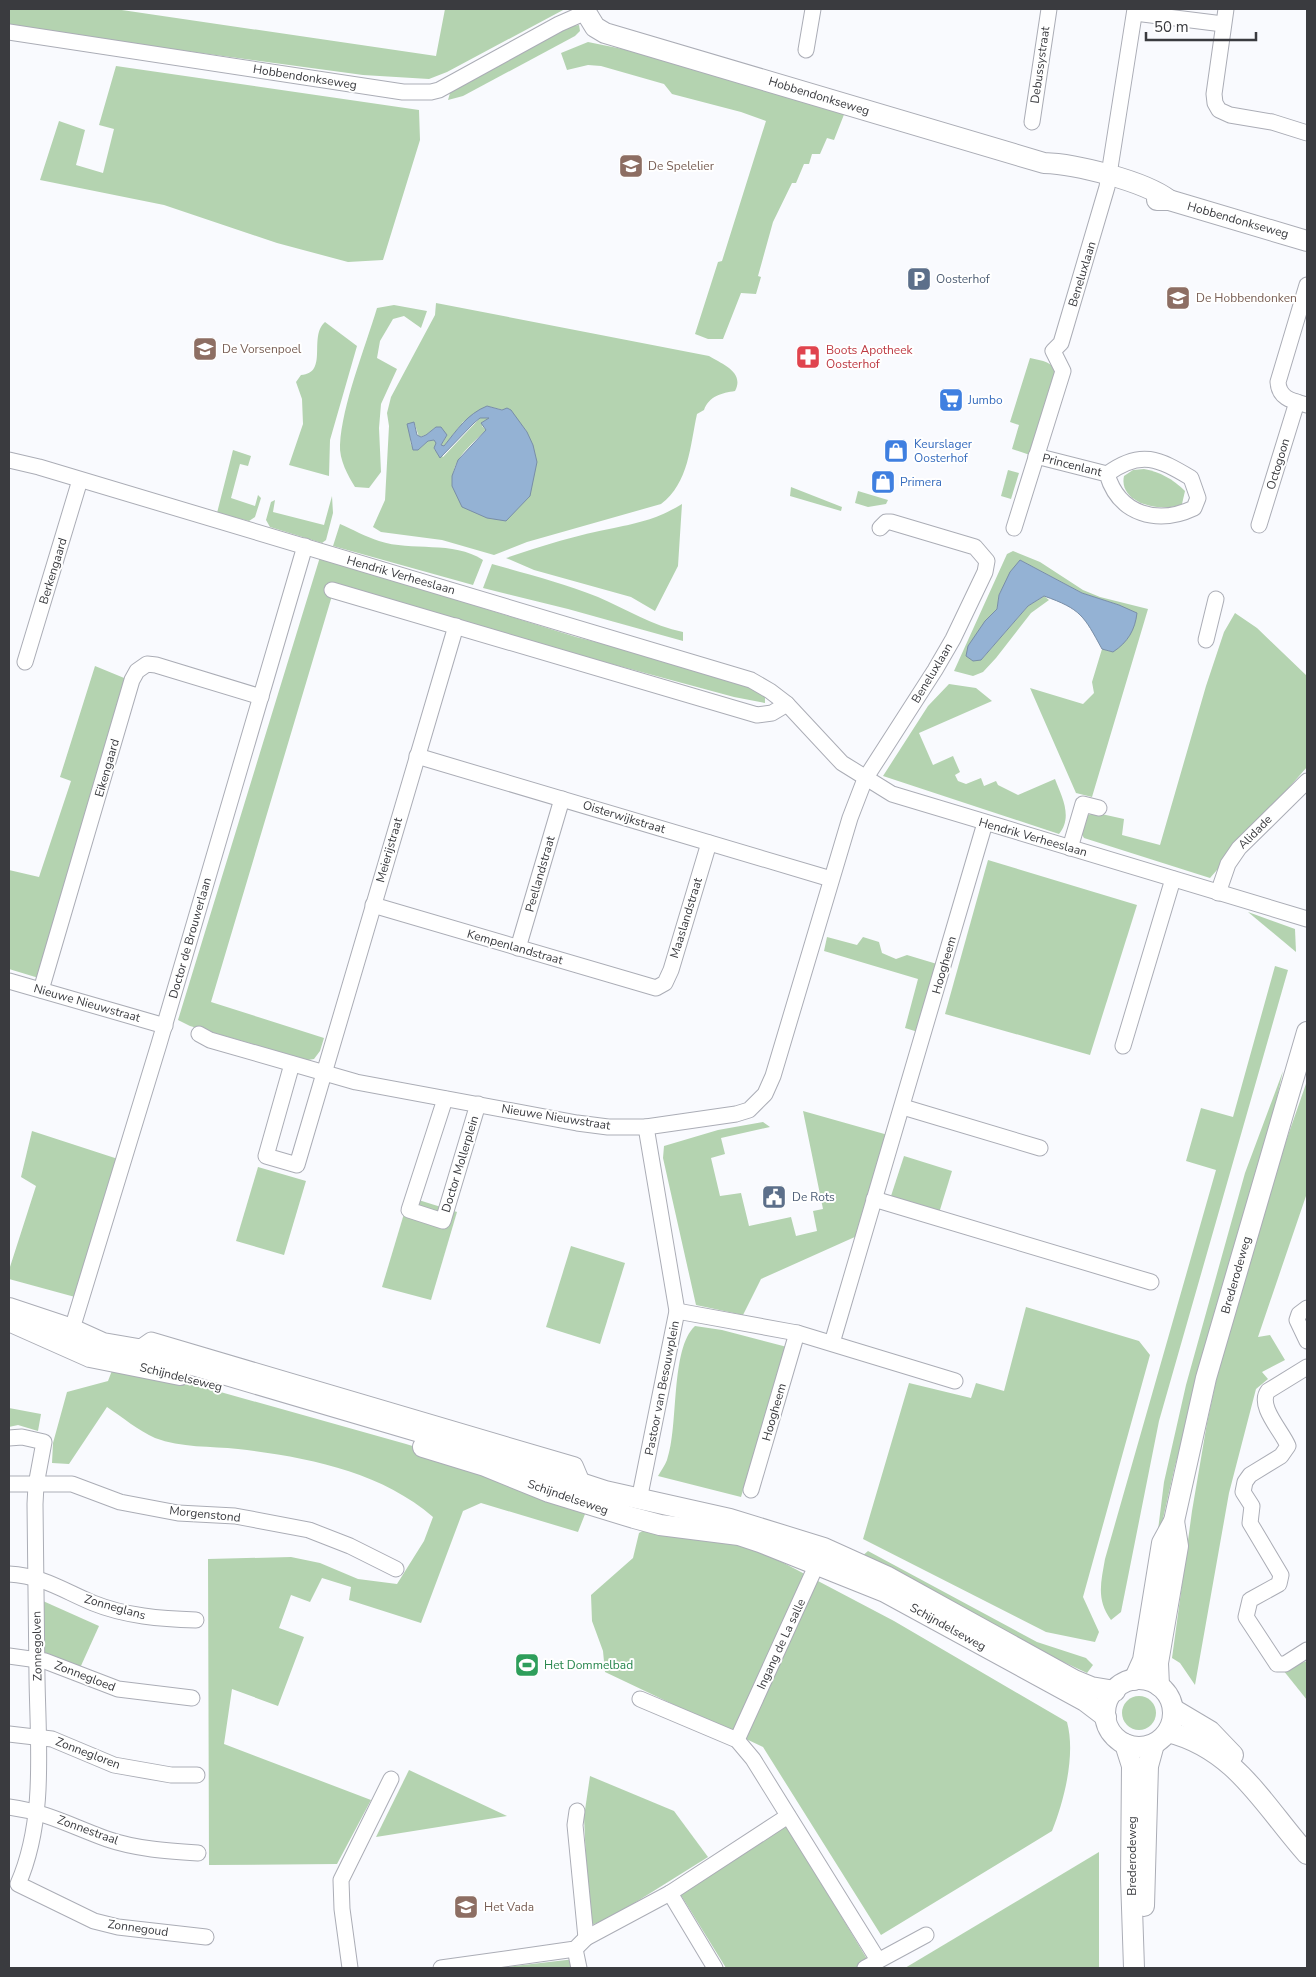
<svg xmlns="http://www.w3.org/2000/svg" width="1316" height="1977" font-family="'Nunito Sans',sans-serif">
<rect width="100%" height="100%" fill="#f9fafe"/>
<g fill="#b4d3b0" fill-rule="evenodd">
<polygon points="9,9 115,9 436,56 445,9 565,9 447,72 429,79 363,75 9,27"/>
<polygon points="579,25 580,31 575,36 463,96 448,100 450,93 462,83 565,27"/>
<polygon points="588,42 647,54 845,112 834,140 827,138 820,154 812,154 809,164 804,164 796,183 792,183 773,222 758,276 761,277 756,294 741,293 723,339 708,339 695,334 718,262 722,261 766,121 741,112 672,94 664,84 601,66 588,65 567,70 561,53"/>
<polygon points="116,66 419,110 420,140 383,260 348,262 277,243 164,205 40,180 59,121 85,130 76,165 103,173 114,129 99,125"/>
<path d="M436,303L709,356C722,364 745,372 735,391C722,393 709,396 704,410L697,414C690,446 689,483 661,504L527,542L494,555L442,540L381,532L373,527L385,500L389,426L387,413L391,397L435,315ZM487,406L511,412L527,432L458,496C442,467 467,449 486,430L482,426L489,418H480L443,457L434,449L437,442L434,440L428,441L418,450L411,445L410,436L414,422L419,437L426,435L436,427L447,435L441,445L444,446L463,422Z"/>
<path d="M394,305L427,311L421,328L404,316L393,319L380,341L377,358L397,369L381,404L379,428L381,472L369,488L355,487C348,476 339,459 340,445C342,405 365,348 377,308Z"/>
<path d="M325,322L357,346L330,440L329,476L289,465L303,424L302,399L296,382L301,375C329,373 308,337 325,322Z"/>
<path d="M1030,358C1042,361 1055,361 1056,376L1030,455L1012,449L1019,425L1010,422Z"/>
<polygon points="233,450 251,456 248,466 240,464 231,498 255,506 258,495 261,498 255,517 249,521 217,513"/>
<path d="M1144,469C1160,472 1173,479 1185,491L1182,504C1163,513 1118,504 1124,476L1133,470Z"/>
<polygon points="1008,470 1019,473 1011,499 1001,496"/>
<polygon points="791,487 842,507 841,511 790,496"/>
<polygon points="858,491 888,500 886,504 868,507 855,503"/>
<polygon points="332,496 333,513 326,540 322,543 270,527 266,520 271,502 275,500 273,512 324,525"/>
<path d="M682,504L678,566L655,611L631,597L534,570L506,558C541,546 577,535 614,528C642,522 657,519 682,504Z"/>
<path d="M340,524C352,529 366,537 379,541C412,552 453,540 483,560L473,585L333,546Z"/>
<polygon points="1013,551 1040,562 1083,590 1100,597 1148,609 1092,797 1076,793 1030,688 1083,704 1094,693 1092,682 1102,649 1113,652 1119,605 1082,593 1020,560 999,595 997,609 985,621 981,660 1028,606 1044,596 1049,600 1031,613 996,658 983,672 973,676 954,671 1007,554"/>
<polygon points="320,557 576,637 719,673 765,694 765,703 734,697 334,589 211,1002 324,1038 320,1051 314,1059 308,1060 190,1026 178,1020"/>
<path d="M492,564C527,574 563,583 598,597C626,609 653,626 683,632V641L568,609L483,588Z"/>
<polygon points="1235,613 1257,628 1307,676 1307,767 1210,878 1084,838 1081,833 1087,815 1097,813 1124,819 1122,835 1160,845 1206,686 1224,632"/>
<polygon points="95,666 129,680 42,979 9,969 9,870 39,877 71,781 60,777"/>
<path d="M949,684L976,688L992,701L919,733L933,765L953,756L960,772L955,775L958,781L966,784L981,778L984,786L996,781L998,785L1018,795L1055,779C1062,797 1073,817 1059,834L883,776L928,706Z"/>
<polygon points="988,860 1137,905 1090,1055 945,1014"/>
<polygon points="1248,912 1295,929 1296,952"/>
<polygon points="827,937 857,945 863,937 879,942 882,953 896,959 907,955 937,964 918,1032 905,1028 918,979 824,951"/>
<path d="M1275,966L1288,970L1159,1421L1121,1612L1111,1620C1096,1600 1101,1582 1105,1559L1216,1170L1186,1161L1201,1108L1233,1117Z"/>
<polygon points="1283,1071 1274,1111 1175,1466 1155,1554 1164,1482 1186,1385 1245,1173"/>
<polygon points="1307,1081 1307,1193 1258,1337 1270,1335 1285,1360 1262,1372 1268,1379 1256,1389 1229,1493 1195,1685 1180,1663 1172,1658 1192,1511 1207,1423 1218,1372 1277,1167"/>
<polygon points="803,1111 888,1135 857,1236 761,1279 743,1315 696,1305 663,1158 664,1146 718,1130 763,1122 770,1127 721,1138 725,1154 711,1158 720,1196 741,1193 749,1226 791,1217 796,1236 817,1231 813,1211 823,1209"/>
<polygon points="32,1131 118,1159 75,1297 9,1279 9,1270 36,1186 21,1177"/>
<polygon points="904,1156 952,1171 939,1213 894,1199 891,1196"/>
<polygon points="258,1167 306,1181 284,1255 236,1241"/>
<polygon points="409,1197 457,1212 431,1300 382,1287"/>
<polygon points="571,1246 625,1263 600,1344 546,1327"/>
<polygon points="1026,1307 1139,1341 1150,1355 1083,1597 1099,1632 1095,1642 1046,1632 863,1539 909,1383 971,1398 976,1383 1004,1391"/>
<path d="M695,1326L722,1330L787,1347L741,1497L658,1476C661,1471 665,1465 667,1460C679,1427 670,1349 695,1326Z"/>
<path d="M113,1368L160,1375L406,1444L474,1465L587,1509L578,1532L481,1503L463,1511L421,1623L349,1600L351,1587L322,1578L310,1602L291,1595L279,1628L304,1637L278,1706L232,1689L224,1744L371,1800L337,1864L209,1865L208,1559L291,1557L320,1563L358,1579L397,1584L424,1541L433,1517C380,1471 306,1457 238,1449C211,1446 181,1448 155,1438C139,1431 122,1417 107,1407L69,1464L52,1463L53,1443L67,1392L108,1381Z"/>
<polygon points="9,1408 41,1414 38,1431 18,1425 9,1427"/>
<path d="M653,1525L741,1543L780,1561L894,1621L1067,1722C1076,1755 1064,1801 1052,1831L881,1935L763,1747L605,1672L603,1651L592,1621L591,1595L633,1558L639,1533Z"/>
<polygon points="868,1551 1037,1642 1086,1658 1093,1665 1087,1673 1010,1637 861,1557"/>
<polygon points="43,1601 99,1626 80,1668 42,1653"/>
<polygon points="1307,1661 1307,1700 1283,1670"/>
<circle cx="1139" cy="1713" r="17"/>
<polygon points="409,1770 507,1816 376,1837"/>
<polygon points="590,1776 674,1811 708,1857 612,1917 589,1926 584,1817"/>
<polygon points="786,1824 867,1959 858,1968 726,1968 679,1892"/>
<polygon points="1099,1852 1099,1968 905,1968"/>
<polygon points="575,1959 576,1968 498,1968"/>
</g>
<g fill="#94b2d4" stroke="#798ea7">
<path d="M487,406L502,410L507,408L511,410L527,432L533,445L537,462L530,496L506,521L487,518L462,507L452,486V476L458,460L486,430L481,423L489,418H480L474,423L440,458L434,448L436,443L434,440L428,441L418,450H413L407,424L414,422L417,435L421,437L426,435L436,427H441L447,435L441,445L444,446C457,430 467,414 487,406Z"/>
<path d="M1020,560L1082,593L1119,605L1137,613C1135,630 1128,642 1113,652L1102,649C1084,616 1081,609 1044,596L1028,606L981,660L973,661L966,656L968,646L985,621L997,609L999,595L1010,572Z"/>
</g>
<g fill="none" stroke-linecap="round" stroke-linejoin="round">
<defs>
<g id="street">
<polyline points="1226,9 1214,94 1215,103 1219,110 1230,115 1272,122 1307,133"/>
<polyline points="1135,13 1223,24"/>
<polyline points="9,32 403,92 431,92 439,90 559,24 584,13"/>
<polyline points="806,50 813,9"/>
<polyline points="1032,122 1049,9"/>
<path d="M1307,285L1278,382C1279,399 1293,401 1307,405"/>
<path d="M1036,456L1107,474C1119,515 1158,525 1194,508L1198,498L1191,478C1159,459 1141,449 1107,474"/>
<polyline points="9,460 39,467 751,680 770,691 787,704 842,763 892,794 1307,919"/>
<polyline points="1259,525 1297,402"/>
<polyline points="1014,528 1063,371 1053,351 1061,343 1107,187 1135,9"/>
<polyline points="332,590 757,715 772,713 787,704"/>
<polyline points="1206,640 1216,599"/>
<polyline points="25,662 80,480"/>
<polyline points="417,756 831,879"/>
<polyline points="1070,848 1083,804 1099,808"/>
<polyline points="1218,893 1228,864 1239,848 1307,781"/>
<polyline points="373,905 656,988 665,983 671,970 709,843"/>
<polyline points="518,948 562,799"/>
<polyline points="9,981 165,1026"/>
<polyline points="41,990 132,680 137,671 147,664 156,665 261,697"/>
<polyline points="199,1034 210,1040 356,1082 577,1123 608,1127 646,1127 736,1114 749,1110 765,1094 773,1076 850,818 865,779 935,670 953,639 985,572 987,561 975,547 891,522 886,522 880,528"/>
<polyline points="1123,1046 1173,879"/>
<polyline points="292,1064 266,1156 297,1165 456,626"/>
<polyline points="445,1099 409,1210 443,1221 478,1104"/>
<polyline points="903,1107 1040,1148"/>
<polyline points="874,1199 1151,1282"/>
<polyline points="1307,1308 1299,1314 1297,1320 1307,1341"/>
<polyline points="677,1311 797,1333 955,1381"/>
<polyline points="72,1329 159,1044 305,546"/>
<polyline points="832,1343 985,823"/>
<polyline points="138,1349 151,1340 575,1465 583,1484"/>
<path d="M1307,1367L1268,1391C1257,1406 1282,1431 1288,1446L1281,1456L1250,1475L1245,1482L1243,1492L1252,1506L1250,1523L1281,1575L1279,1584L1250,1600L1246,1617L1277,1664H1285L1307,1650"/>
<path d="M9,1438L22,1437L44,1442L36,1485L35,1504C36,1562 36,1620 37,1678C38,1746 46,1820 18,1884L94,1921L118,1927L206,1937"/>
<polyline points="9,1484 72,1484 120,1502 178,1513 235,1516 309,1530 350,1546 396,1569"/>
<polyline points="751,1490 797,1333"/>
<polyline points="639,1500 677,1311 646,1127"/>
<path d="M9,1574C43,1576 62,1590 93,1603C125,1616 161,1619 196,1620"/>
<polyline points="9,1656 45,1661 118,1689 192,1698"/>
<polyline points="640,1699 737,1740 753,1759 878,1960"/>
<polyline points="9,1734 52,1739 114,1765 171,1775 197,1775"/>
<polyline points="737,1740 821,1555"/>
<path d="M9,1807C47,1812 71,1826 107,1839C136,1849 167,1851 198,1853"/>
<polyline points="577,1811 575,1825 586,1938"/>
<polyline points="670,1893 715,1968"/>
<polyline points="575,1949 579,1968"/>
<polyline points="350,1968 342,1909 341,1880 391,1779"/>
<polyline points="441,1968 575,1949 586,1938 670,1893 788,1816"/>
<polyline points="865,1968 926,1935"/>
</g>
<g id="secondary">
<path d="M584,9L595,27L605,33L1044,163C1076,164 1144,181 1169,200"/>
<polyline points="1157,200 1169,200 1307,241"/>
<polyline points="9,1308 72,1329 103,1343 138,1349 474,1448 605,1491 730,1519 824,1548 886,1576 1074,1680 1091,1687 1115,1691"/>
<polyline points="9,1321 90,1357 180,1375"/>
<polyline points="423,1447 485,1466 549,1492 634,1518 660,1525 739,1535 760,1542 885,1592 1085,1701 1106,1717"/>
<circle cx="1139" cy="1713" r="34"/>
<polyline points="1134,1680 1143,1660 1162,1543 1174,1521 1206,1378 1307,1032"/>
<polyline points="1159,1686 1158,1663 1178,1546 1174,1521"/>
<polyline points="1173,1709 1210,1731 1233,1755"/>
<path d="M1168,1732C1236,1749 1264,1806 1307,1854"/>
<polyline points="1125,1744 1132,1766 1131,1878 1134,1968"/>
<polyline points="1144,1906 1148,1766 1154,1744"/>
</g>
</defs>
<use href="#street" stroke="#abadb6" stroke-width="17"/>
<use href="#secondary" stroke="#abadb6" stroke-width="22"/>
<use href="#street" stroke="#fff" stroke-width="15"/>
<use href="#secondary" stroke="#fff" stroke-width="20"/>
</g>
<defs>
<symbol id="school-square" viewBox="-11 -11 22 22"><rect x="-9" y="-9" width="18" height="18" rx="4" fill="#8d6e63" stroke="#fff"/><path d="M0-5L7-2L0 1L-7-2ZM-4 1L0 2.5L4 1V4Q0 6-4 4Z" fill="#fff"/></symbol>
<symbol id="parking-square" viewBox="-11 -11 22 22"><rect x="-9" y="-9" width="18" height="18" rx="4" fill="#5c6f8a" stroke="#fff"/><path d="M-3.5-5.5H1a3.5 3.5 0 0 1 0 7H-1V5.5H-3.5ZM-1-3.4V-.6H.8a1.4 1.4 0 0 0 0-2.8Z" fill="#fff"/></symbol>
<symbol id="pharmacy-square" viewBox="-11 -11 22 22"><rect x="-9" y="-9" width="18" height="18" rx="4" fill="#e0444e" stroke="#fff"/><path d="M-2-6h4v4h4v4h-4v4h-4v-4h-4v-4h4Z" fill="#fff"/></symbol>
<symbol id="supermarket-square" viewBox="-11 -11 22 22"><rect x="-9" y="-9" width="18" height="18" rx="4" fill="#3f7fe0" stroke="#fff"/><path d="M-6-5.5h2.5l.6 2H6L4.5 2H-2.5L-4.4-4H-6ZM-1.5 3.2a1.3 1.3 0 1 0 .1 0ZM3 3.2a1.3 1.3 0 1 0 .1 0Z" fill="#fff"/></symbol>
<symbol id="shop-square" viewBox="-11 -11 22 22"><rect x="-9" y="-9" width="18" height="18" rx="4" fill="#3f7fe0" stroke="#fff"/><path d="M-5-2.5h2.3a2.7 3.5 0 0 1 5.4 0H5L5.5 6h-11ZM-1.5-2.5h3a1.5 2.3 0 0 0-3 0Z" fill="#fff"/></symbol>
<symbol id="civic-square" viewBox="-11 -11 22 22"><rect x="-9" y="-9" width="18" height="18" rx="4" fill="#5c6f8a" stroke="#fff"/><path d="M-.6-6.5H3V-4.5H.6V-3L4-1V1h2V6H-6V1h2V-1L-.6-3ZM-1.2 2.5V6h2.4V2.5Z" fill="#fff"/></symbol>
<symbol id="stadium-square" viewBox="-11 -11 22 22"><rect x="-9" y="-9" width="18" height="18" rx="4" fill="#2e9e5b" stroke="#fff"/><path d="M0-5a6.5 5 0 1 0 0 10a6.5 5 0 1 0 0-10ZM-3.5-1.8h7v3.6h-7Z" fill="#fff"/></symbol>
</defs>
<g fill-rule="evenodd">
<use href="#school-square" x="617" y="152" width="28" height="28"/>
<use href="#parking-square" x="905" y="265" width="28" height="28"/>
<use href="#school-square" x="1164" y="284" width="28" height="28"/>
<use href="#school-square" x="191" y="335" width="28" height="28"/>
<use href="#pharmacy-square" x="794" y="343" width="28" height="28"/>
<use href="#supermarket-square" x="937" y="386" width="28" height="28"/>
<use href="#shop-square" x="882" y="437" width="28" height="28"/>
<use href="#shop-square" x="869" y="468" width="28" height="28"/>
<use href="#civic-square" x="760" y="1183" width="28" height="28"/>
<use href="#stadium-square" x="513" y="1651" width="28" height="28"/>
<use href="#school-square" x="452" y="1893" width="28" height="28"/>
</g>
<g text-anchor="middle" stroke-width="4" stroke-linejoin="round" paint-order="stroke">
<g font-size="12" fill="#3a3b3f" stroke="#fff">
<text transform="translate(1040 65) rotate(-82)" y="4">Debussystraat</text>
<text transform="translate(305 77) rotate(9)" y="4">Hobbendonkseweg</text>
<text transform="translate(819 96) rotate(17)" y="4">Hobbendonkseweg</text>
<text transform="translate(1238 220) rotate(16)" y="4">Hobbendonkseweg</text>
<text transform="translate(1082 274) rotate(-73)" y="4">Beneluxlaan</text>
<text transform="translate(1278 464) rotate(-73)" y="4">Octogoon</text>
<text transform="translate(1072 465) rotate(14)" y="4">Princenlant</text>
<text transform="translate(53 571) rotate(-73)" y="4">Berkengaard</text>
<text transform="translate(401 575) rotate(16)" y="4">Hendrik Verheeslaan</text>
<text transform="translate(932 673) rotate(-59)" y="4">Beneluxlaan</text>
<text transform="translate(107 768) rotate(-74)" y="4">Eikengaard</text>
<text transform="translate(624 817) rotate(17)" y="4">Oisterwijkstraat</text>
<text transform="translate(1255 832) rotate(-45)" y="4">Alidade</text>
<text transform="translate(1033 837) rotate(16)" y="4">Hendrik Verheeslaan</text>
<text transform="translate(389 850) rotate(-74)" y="4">Meierijstraat</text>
<text transform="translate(540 874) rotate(-74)" y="4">Peellandstraat</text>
<text transform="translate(686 918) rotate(-73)" y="4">Maaslandstraat</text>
<text transform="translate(190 938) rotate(-74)" y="4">Doctor de Brouwerlaan</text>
<text transform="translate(515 947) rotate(16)" y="4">Kempenlandstraat</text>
<text transform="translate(944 965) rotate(-74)" y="4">Hoogheem</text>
<text transform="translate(87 1003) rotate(16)" y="4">Nieuwe Nieuwstraat</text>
<text transform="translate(556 1117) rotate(9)" y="4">Nieuwe Nieuwstraat</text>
<text transform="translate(460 1164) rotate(-73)" y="4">Doctor Mollerplein</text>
<text transform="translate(1236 1275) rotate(-74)" y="4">Brederodeweg</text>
<text transform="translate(181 1377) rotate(14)" y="4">Schijndelseweg</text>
<text transform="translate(662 1388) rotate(-79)" y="4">Pastoor van Besouwplein</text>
<text transform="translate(774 1412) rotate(-74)" y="4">Hoogheem</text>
<text transform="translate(568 1497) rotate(19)" y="4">Schijndelseweg</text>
<text transform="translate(205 1514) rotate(6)" y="4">Morgenstond</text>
<text transform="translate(115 1607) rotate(16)" y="4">Zonneglans</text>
<text transform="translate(948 1627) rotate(29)" y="4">Schijndelseweg</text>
<text transform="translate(781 1644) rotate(-65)" y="4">Ingang de La salle</text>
<text transform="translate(37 1646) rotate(-91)" y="4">Zonnegolven</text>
<text transform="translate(85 1676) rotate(21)" y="4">Zonnegloed</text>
<text transform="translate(88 1753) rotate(21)" y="4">Zonnegloren</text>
<text transform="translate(88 1830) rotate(20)" y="4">Zonnestraal</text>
<text transform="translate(1132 1856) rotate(-90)" y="4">Brederodeweg</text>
<text transform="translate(138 1928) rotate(8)" y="4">Zonnegoud</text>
</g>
<g font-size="12" fill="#785e54" stroke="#fff" text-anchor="start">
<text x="648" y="170">De Spelelier</text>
<text x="1196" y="302">De Hobbendonken</text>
<text x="222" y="353">De Vorsenpoel</text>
<text x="484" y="1911">Het Vada</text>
</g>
<g font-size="12" fill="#4e5e75" stroke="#fff" text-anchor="start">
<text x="936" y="283">Oosterhof</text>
<text x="792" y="1201">De Rots</text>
</g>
<g font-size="12" fill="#be3a42" stroke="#fff" text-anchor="start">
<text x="826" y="354">Boots Apotheek<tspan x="826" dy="14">Oosterhof</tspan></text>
</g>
<g font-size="12" fill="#366cbe" stroke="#fff" text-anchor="start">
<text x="968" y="404">Jumbo</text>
<text x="914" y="448">Keurslager<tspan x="914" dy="14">Oosterhof</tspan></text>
<text x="900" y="486">Primera</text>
</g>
<g font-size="12" fill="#27864d" stroke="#fff" text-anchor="start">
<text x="544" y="1669">Het Dommelbad</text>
</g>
</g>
<rect width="1316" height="1977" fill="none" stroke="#3a3b3f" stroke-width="20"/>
<path d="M1146 32v8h110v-8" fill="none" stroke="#3a3b3f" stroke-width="2.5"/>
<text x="1154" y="32" font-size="15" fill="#3a3b3f" stroke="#ffffff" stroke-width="4" paint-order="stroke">50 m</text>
</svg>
